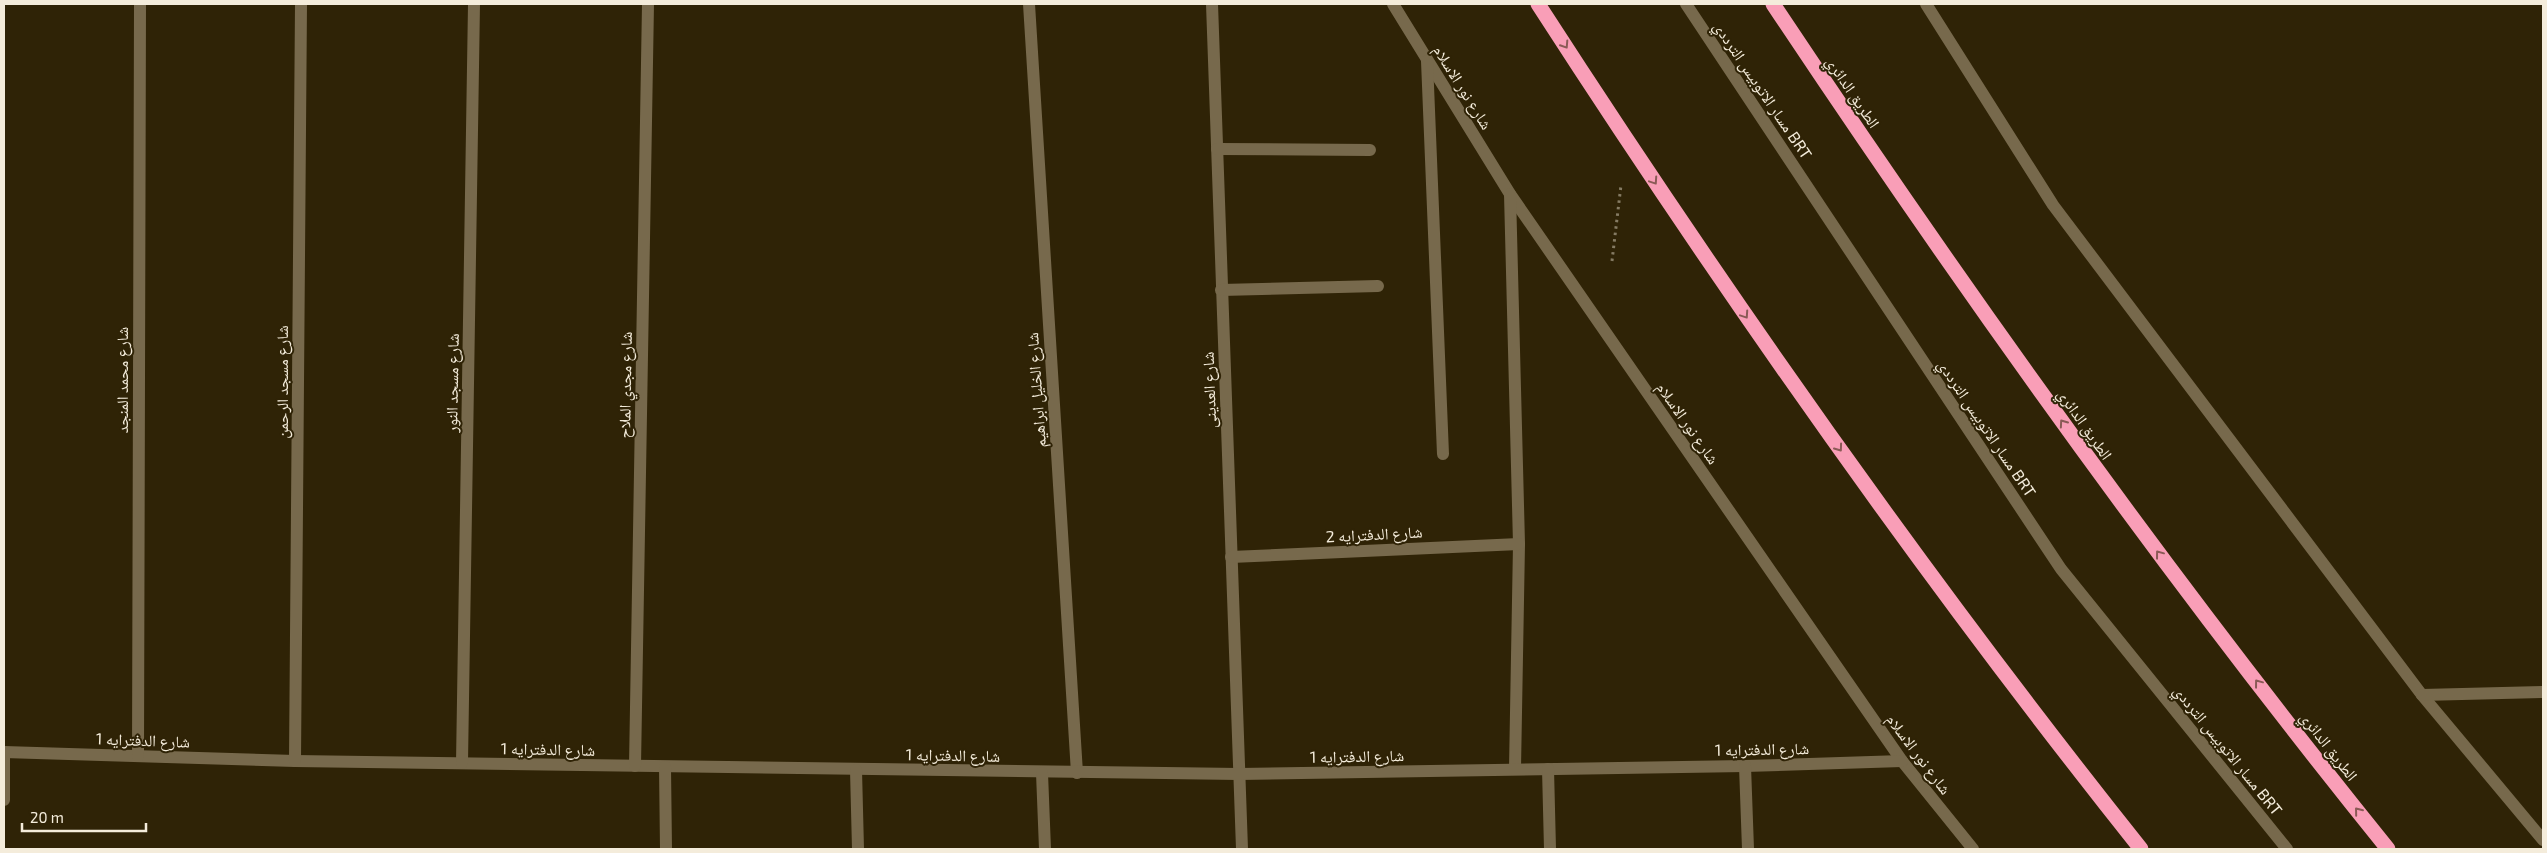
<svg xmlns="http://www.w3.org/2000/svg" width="2547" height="853" font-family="'Exo 2','Noto Naskh Arabic',sans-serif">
<rect width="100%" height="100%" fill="#2f2306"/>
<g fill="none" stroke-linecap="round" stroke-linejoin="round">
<polyline stroke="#857b63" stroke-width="3" stroke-dasharray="2.5 4" stroke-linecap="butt" points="1612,261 1621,185"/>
<g stroke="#77694c" stroke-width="12">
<polyline points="1029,4 1077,773"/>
<polyline points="1212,4 1242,849"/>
<polyline points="1393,4 1510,194 1902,761 1973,849"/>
<polyline points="1686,4 2061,569 2287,849"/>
<polyline points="1926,4 2053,205 2422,695 2543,840"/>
<polyline points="1427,61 1443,454"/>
<polyline points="1217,149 1370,150"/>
<polyline points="1510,194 1519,544 1515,769"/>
<polyline points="1221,290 1378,286"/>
<polyline points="1231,557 1519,544"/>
<polyline points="2422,695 2543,692"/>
<polyline points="4,752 295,761 1239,774 1745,766 1902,761"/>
<polyline points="138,756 140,4"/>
<polyline points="295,761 301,4"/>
<polyline points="462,763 474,4"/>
<polyline points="635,766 648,4"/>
<polyline points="1745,766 1748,849"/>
<polyline points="665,767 666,849"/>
<polyline points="1548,769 1550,849"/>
<polyline points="856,770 858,849"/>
<polyline points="1042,773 1045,849"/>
<polyline points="4,800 4,752"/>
</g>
<g stroke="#f99eb7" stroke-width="15">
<path d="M1538,4C1726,295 1925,578 2141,849"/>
<path d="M1773,4C1966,294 2169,578 2388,849"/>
</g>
</g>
<defs><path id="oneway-chevron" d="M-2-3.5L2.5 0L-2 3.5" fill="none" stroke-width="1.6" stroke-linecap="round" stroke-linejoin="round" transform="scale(1.25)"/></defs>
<g stroke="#8a5a56">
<use href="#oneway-chevron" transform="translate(1565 45) rotate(57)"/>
<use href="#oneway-chevron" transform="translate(1654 181) rotate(56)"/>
<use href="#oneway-chevron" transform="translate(1745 315) rotate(56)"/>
<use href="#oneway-chevron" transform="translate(2063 423) rotate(-125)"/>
<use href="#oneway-chevron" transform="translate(1839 448) rotate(54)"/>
<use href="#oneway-chevron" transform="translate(2159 554) rotate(-127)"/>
<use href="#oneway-chevron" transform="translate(2258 683) rotate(-127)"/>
<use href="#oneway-chevron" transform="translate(2358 811) rotate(-129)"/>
</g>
<g text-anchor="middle" stroke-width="4" stroke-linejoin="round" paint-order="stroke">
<g font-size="16" fill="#f4ecdb" stroke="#2f2306">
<text transform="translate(1463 87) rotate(58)" y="6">شارع نور الاسلام</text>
<text transform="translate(1763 90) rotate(56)" y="6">مسار الاتوبيس الترددي BRT</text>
<text transform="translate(1853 92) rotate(56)" y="6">الطريق الدائري</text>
<text transform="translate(122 380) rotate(-90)" y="6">شارع محمد المنجد</text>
<text transform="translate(282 382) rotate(-90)" y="6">شارع مسجد الرحمن</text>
<text transform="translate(452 383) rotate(-89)" y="6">شارع مسجد النور</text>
<text transform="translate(625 385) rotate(-89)" y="6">شارع مجدي الملاح</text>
<text transform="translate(1036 390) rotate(-94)" y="6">شارع الخليل ابراهيم</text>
<text transform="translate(1209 390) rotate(-92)" y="6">شارع العدينى</text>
<text transform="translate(1688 423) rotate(55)" y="6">شارع نور الاسلام</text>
<text transform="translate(2085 424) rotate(55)" y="6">الطريق الدائري</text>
<text transform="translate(1987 428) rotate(56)" y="6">مسار الاتوبيس الترددي BRT</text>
<text transform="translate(1374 534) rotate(-3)" y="6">شارع الدفترايه 2</text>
<text transform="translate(143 740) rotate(2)" y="6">شارع الدفترايه 1</text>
<text transform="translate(2329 746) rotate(52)" y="6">الطريق الدائري</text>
<text transform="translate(548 749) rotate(1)" y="6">شارع الدفترايه 1</text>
<text transform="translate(1762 749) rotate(-1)" y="6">شارع الدفترايه 1</text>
<text transform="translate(2228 750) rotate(51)" y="6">مسار الاتوبيس الترددي BRT</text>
<text transform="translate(1919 754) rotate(53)" y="6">شارع نور الاسلام</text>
<text transform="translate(953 755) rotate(1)" y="6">شارع الدفترايه 1</text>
<text transform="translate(1357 756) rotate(-1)" y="6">شارع الدفترايه 1</text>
</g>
</g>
<rect width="2547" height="853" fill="none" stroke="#f4ecdb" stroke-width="10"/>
<path d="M22 823v8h124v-8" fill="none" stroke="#f4ecdb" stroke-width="2.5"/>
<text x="30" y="823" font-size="15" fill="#f4ecdb" stroke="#2f2306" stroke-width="4" paint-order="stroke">20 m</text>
</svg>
